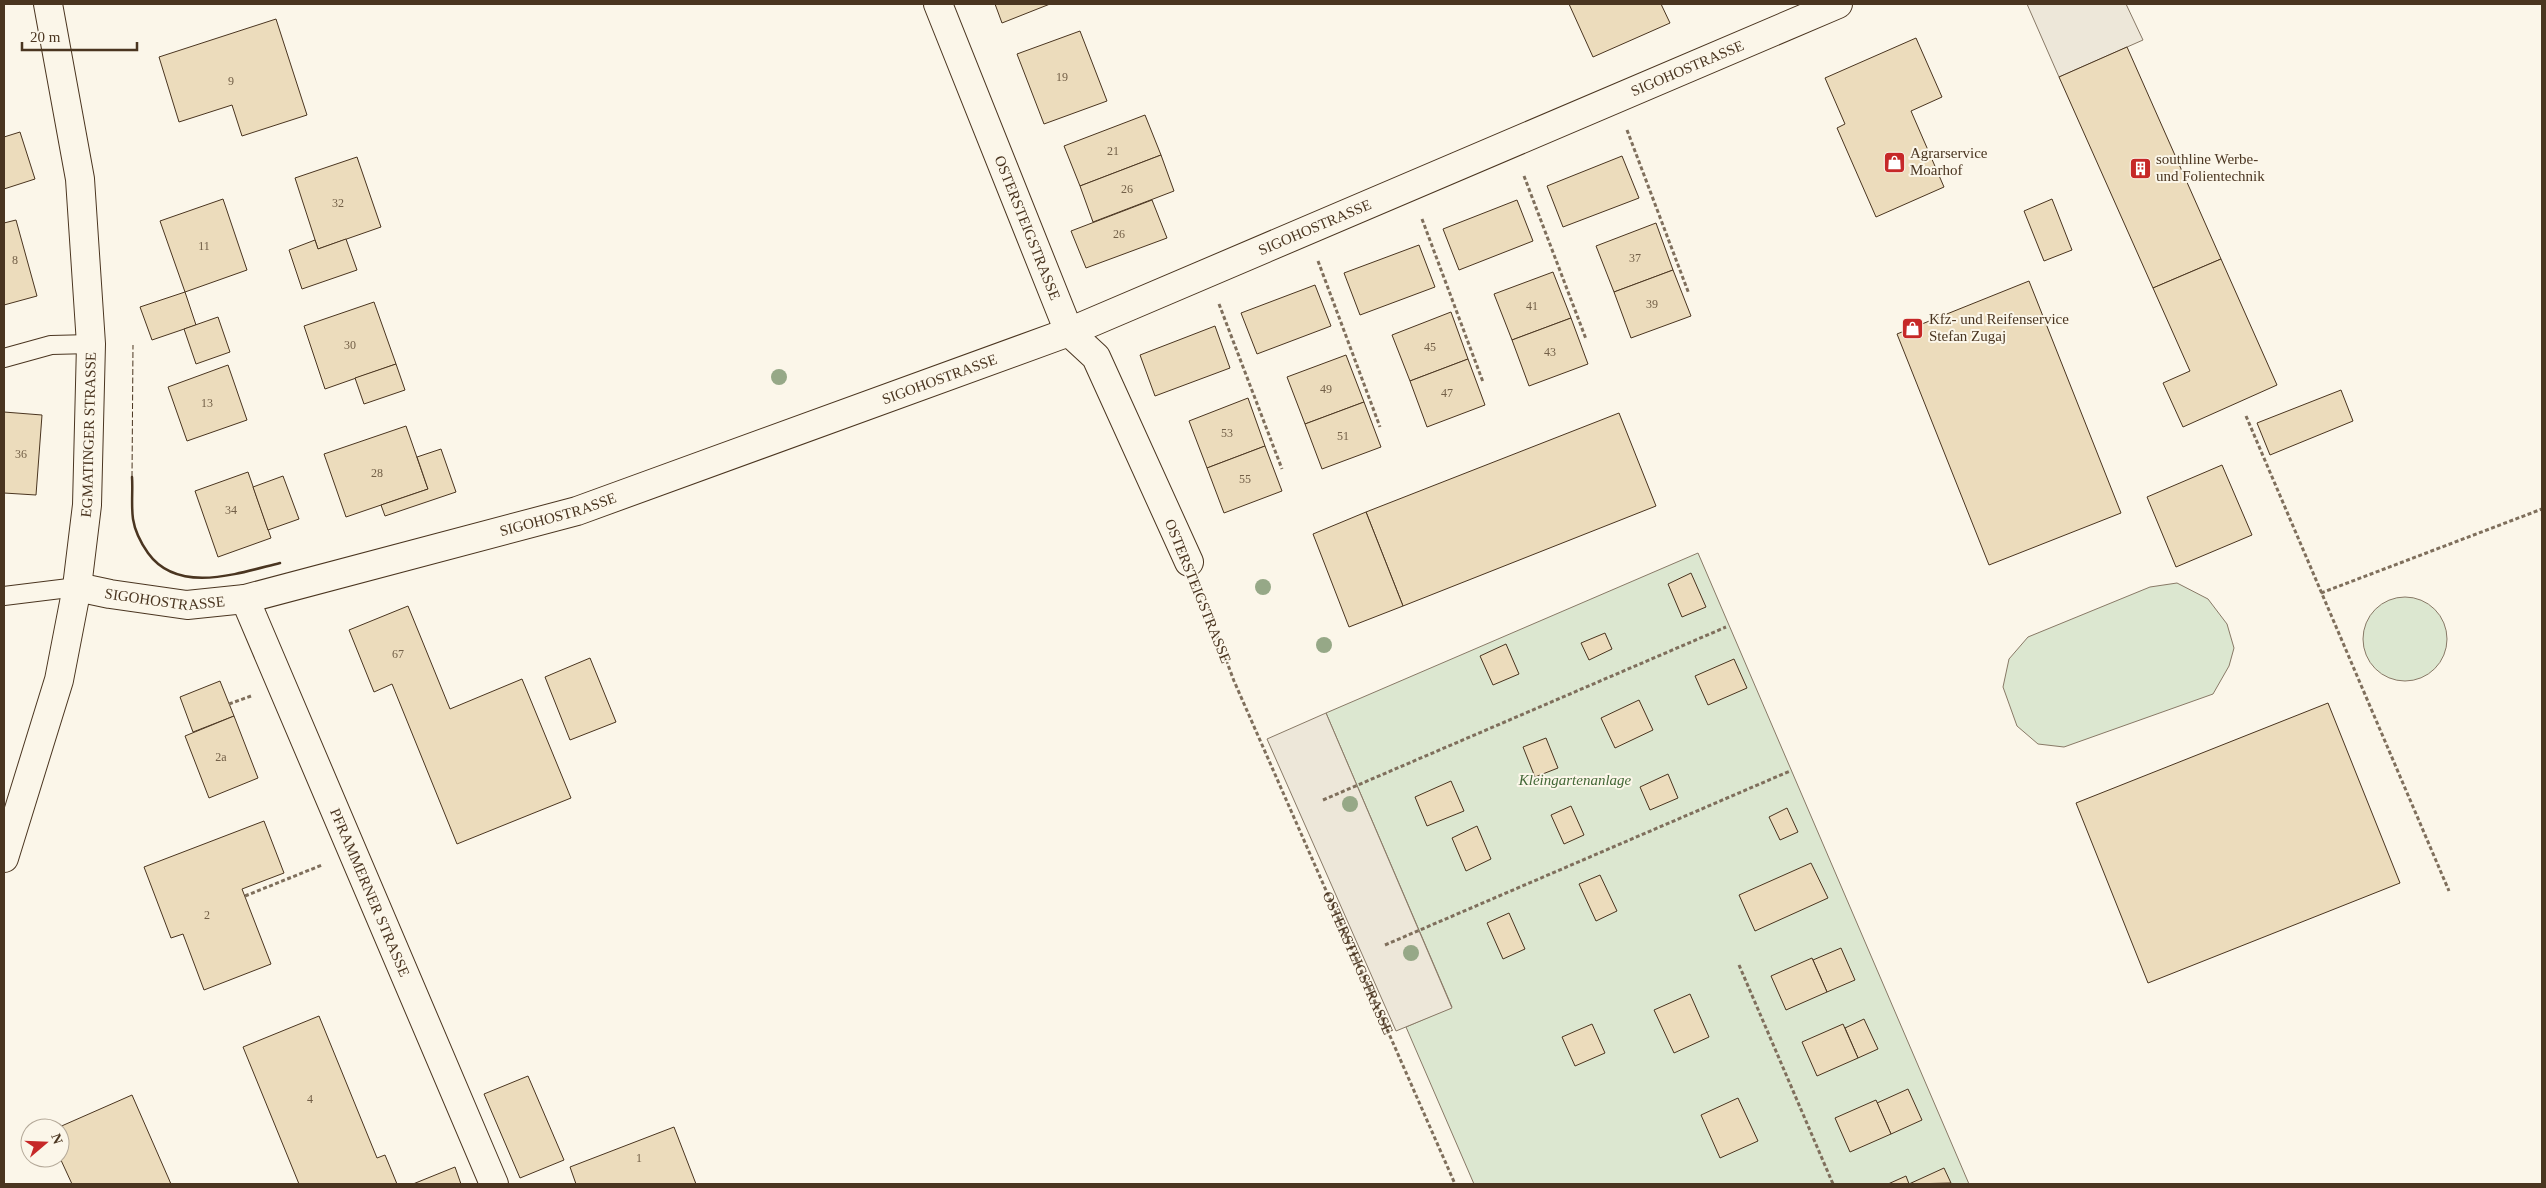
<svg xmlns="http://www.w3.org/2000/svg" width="2546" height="1188" font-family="Georgia,serif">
<rect width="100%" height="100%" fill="#fbf6e9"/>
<g fill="#dce7d0" stroke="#887966">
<polygon points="1698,553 1969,1184 1474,1184 1406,1027 1452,1007 1326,713"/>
<polygon points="2177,583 2208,599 2227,624 2234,648 2229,666 2213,694 2064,747 2038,744 2017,726 2003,687 2009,659 2028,637 2150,587"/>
<circle cx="2405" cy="639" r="42"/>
</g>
<g fill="#ede7d9" stroke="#887966">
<polygon points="2027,4 2126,4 2143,40 2059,77"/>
<polygon points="1326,713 1452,1008 1396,1031 1267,739"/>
</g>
<g fill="#ecdcbc" stroke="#4a3520">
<polygon points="995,4 1050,4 1002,23"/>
<polygon points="1569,4 1661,4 1670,23 1593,57"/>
<polygon points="276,19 307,115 242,136 232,105 179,122 159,57"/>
<polygon points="1080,31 1107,101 1044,124 1017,54"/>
<polygon points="1916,38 1942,97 1911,111 1944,187 1876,217 1837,128 1845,124 1825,78"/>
<polygon points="2127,47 2221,259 2153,288 2059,77"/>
<polygon points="1145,115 1161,155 1080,186 1064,146"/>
<polygon points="20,132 35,179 4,189 4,137"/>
<polygon points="1161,155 1174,191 1093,222 1080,186"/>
<polygon points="1622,156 1639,198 1563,227 1547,186"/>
<polygon points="357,157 381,227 318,249 295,178"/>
<polygon points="223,199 247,270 185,292 160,221"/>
<polygon points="2052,199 2072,250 2044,261 2024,211"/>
<polygon points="1152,200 1167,238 1086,268 1071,231"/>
<polygon points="1517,200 1533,241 1459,270 1443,229"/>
<polygon points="16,220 37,296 4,305 4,223"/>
<polygon points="1656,223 1673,270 1614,292 1596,246"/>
<polygon points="346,239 357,270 302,289 289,250 315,240 318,249"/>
<polygon points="1419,245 1435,287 1360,315 1344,273"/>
<polygon points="2221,259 2277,385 2183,427 2163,383 2190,371 2153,288"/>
<polygon points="1673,270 1691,316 1631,338 1614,292"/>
<polygon points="1553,272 1571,318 1512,340 1494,294"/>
<polygon points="2029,281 2121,513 1989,565 1897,334"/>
<polygon points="1315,285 1331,326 1257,354 1241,313"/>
<polygon points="185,292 196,325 152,340 140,307"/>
<polygon points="374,302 396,364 325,389 304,326"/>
<polygon points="1451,312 1468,359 1410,381 1392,335"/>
<polygon points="218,317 230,352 196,364 184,329"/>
<polygon points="1571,318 1588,364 1529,386 1512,340"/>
<polygon points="1215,326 1230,368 1155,396 1140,355"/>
<polygon points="1346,355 1364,402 1305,424 1287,377"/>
<polygon points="1468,359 1485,405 1427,427 1410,381"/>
<polygon points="396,364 405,390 364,404 355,378"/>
<polygon points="228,365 247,420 187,441 168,387"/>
<polygon points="2341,390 2353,421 2270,455 2257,423"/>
<polygon points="1248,398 1265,446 1207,468 1189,421"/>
<polygon points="1364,402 1381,447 1322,469 1305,424"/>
<polygon points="4,412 42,415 36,495 4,493"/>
<polygon points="1619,413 1656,506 1403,606 1366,512"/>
<polygon points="406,426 428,489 346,517 324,454"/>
<polygon points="1265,446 1282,491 1224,513 1207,468"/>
<polygon points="441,449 456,492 385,516 381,505 428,489 417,457"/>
<polygon points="2222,465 2252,535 2176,567 2147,497"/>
<polygon points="248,472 271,538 218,557 195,491"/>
<polygon points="283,476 299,519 268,530 253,487"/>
<polygon points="1366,512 1403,606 1349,627 1313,534"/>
<polygon points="1691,573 1706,607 1682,617 1668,584"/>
<polygon points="408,606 450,709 522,679 571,798 457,844 392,684 374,692 349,630"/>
<polygon points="1605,633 1612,649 1589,660 1581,643"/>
<polygon points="1506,644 1519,674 1493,685 1480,656"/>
<polygon points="590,658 616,722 570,740 545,677"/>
<polygon points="1734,659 1747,688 1708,705 1695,676"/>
<polygon points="220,681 234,716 193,732 180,697"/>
<polygon points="1639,700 1653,730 1615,748 1601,718"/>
<polygon points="2328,703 2400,883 2148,983 2076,803"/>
<polygon points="234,716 258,778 209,798 185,736"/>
<polygon points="1546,738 1558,768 1535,777 1523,747"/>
<polygon points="1668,774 1678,798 1650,810 1640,787"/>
<polygon points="1451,781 1464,811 1427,826 1415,797"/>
<polygon points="1571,806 1584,835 1564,844 1551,815"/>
<polygon points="1787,808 1798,832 1780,840 1769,817"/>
<polygon points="264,821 284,873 242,889 271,964 204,990 183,934 171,938 144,867"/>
<polygon points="1477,826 1491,859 1466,871 1452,838"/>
<polygon points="1811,863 1828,898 1755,931 1739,895"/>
<polygon points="1600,875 1617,911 1596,921 1579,884"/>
<polygon points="1509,913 1525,949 1503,959 1487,923"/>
<polygon points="1841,948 1855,980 1827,992 1813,960"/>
<polygon points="1812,958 1827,992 1786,1010 1771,976"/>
<polygon points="1690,994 1709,1037 1674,1053 1654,1010"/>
<polygon points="319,1016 377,1158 385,1155 397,1184 299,1184 243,1047"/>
<polygon points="1864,1019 1878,1049 1858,1058 1845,1028"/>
<polygon points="1592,1024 1605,1053 1575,1066 1562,1037"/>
<polygon points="1843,1024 1858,1058 1817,1076 1802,1042"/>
<polygon points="528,1076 564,1160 520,1178 484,1094"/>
<polygon points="1908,1089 1922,1120 1891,1134 1877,1103"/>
<polygon points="132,1095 171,1184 72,1184 60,1158 60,1128 57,1128"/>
<polygon points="1738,1098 1758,1141 1720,1158 1701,1115"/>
<polygon points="1876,1100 1891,1134 1850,1152 1835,1118"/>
<polygon points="674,1127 696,1184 576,1184 570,1167"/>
<polygon points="455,1167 461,1184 413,1184"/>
<polygon points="1944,1168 1951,1183 1909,1184"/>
<polygon points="1906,1176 1909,1184 1888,1184"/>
</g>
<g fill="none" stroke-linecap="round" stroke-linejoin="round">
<defs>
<g id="lane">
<polyline points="4,358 51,345 91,344"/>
<polyline points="4,596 77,587"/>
</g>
<g id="street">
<path id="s2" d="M938,4L1069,332L1096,357L1189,562"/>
<path id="s3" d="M77,587L110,594L187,605L245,599L577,511L1069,332L1838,4"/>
<path id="s4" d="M245,599L494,1184"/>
</g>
<g id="secondary">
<path id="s5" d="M4,858L59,680L77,587L87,505L91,344L80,179L48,4"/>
</g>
</defs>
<use href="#lane" stroke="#4a3520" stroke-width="20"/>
<use href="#street" stroke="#4a3520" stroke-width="30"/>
<use href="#secondary" stroke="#4a3520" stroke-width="30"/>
<g stroke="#7f6f5c" stroke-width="3" stroke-dasharray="4 2.5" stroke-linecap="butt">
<polyline points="1627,130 1689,294"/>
<polyline points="1524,176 1586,339"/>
<polyline points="1422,219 1483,382"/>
<polyline points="1318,261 1380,427"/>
<polyline points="1219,304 1282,469"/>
<polyline points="2246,416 2449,891"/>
<path id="s1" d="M1201,593L1234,681L1455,1184"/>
<polyline points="2321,593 2542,509"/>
<polyline points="229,704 251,696"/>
<polyline points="1323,800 1726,627"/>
<polyline points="245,896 322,865"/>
<polyline points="1385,945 1790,771"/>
<polyline points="1739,965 1833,1184"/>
</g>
<use href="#lane" stroke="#fbf6e9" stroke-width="18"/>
<use href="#street" stroke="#fbf6e9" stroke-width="28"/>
<use href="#secondary" stroke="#fbf6e9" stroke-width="28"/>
<polyline stroke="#4a3520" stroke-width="1" stroke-dasharray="6 2.5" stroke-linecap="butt" points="132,477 133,345"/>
<path stroke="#4a3520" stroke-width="2.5" d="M132,477C133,490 131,505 133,519C135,532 141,543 148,553C178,595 239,573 280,563"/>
</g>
<g fill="#96a887">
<circle cx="779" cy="377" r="8"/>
<circle cx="1263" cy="587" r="8"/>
<circle cx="1324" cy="645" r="8"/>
<circle cx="1350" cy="804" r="8"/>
<circle cx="1411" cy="953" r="8"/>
</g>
<defs>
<symbol id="shop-square" viewBox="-11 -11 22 22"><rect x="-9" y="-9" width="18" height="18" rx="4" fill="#c62828" stroke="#fbf6e9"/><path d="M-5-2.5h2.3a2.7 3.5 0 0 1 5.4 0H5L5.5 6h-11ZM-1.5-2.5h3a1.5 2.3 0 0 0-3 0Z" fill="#fff"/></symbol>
<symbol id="building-square" viewBox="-11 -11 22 22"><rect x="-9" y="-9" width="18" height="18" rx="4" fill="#c62828" stroke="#fbf6e9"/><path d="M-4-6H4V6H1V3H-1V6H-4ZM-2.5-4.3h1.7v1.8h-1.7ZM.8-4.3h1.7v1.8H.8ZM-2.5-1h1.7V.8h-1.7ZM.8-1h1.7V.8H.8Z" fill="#fff"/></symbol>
</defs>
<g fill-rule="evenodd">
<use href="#shop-square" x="1882" y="150" width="25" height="25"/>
<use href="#building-square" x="2128" y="156" width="25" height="25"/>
<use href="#shop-square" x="1900" y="316" width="25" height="25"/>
</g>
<g text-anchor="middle" stroke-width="4" stroke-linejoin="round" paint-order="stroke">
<g font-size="12" fill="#725f47">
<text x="1062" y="81">19</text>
<text x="231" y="85">9</text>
<text x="1113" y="155">21</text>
<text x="1127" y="193">26</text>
<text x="338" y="207">32</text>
<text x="1119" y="238">26</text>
<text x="204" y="250">11</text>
<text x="1635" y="262">37</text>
<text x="15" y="264">8</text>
<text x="1652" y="308">39</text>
<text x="1532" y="310">41</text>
<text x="350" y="349">30</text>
<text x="1430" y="351">45</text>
<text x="1550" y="356">43</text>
<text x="1326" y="393">49</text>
<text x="1447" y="397">47</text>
<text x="207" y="407">13</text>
<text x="1227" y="437">53</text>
<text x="1343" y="440">51</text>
<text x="21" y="458">36</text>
<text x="377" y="477">28</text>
<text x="1245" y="483">55</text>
<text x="231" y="514">34</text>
<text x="398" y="658">67</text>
<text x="221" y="761">2a</text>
<text x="207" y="919">2</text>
<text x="310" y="1103">4</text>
<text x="639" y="1162">1</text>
</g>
<g font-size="15" fill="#4a3520" stroke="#fbf6e9">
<text dy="5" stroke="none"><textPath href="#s3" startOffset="1709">SIGOHOSTRASSE</textPath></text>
<text dy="5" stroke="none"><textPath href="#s3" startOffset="1304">SIGOHOSTRASSE</textPath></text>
<text dy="5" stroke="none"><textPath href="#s2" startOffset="241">OSTERSTEIGSTRASSE</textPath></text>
<text dy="5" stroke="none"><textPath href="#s3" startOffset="899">SIGOHOSTRASSE</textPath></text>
<text dy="5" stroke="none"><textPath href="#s5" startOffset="434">EGMATINGER STRASSE</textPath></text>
<text dy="5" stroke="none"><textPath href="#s3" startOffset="494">SIGOHOSTRASSE</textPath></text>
<text transform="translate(1198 591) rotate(68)" y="5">OSTERSTEIGSTRASSE</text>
<text dy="5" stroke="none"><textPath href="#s3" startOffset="89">SIGOHOSTRASSE</textPath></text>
<text dy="5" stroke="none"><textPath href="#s4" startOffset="319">PFRAMMERNER STRASSE</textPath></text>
<text dy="5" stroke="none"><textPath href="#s1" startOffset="402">OSTERSTEIGSTRASSE</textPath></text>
</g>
<g font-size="15" fill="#4a3520" stroke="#fbf6e9" text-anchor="start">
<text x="1910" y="158">Agrarservice<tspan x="1910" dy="17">Moarhof</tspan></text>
<text x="2156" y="164">southline Werbe-<tspan x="2156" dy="17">und Folientechnik</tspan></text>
<text x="1929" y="324">Kfz- und Reifenservice<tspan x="1929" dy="17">Stefan Zugaj</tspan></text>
</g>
<g font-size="15" font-style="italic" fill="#436837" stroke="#fbf6e9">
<text x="1575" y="785">Kleingartenanlage</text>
</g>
</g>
<rect width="2546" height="1188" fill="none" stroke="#4a3520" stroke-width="10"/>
<g transform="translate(45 1143) rotate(71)"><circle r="24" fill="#fbf6e9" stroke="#b4a999"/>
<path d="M0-4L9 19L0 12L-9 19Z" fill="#c62828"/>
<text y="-8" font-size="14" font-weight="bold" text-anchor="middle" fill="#4a3520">N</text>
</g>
<path d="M22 42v8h115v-8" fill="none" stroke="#4a3520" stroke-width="2.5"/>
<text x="30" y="42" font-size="15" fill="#4a3520" stroke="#fbf6e9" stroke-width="4" paint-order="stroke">20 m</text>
</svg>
